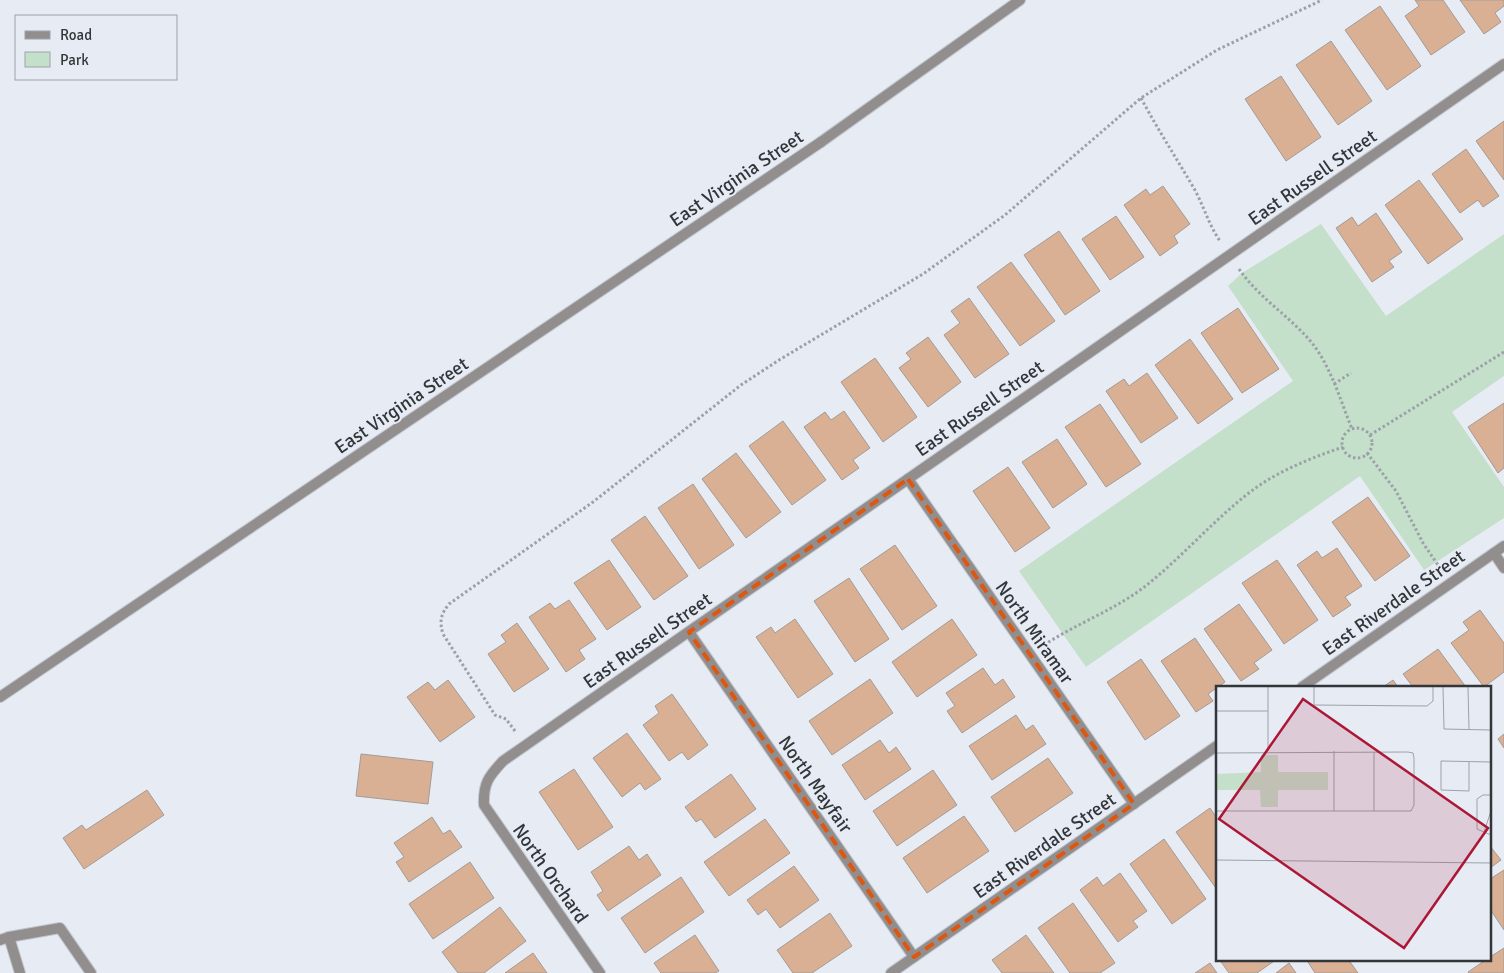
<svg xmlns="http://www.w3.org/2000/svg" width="1504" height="973" font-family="Signika,sans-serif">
<rect width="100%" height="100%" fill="#e6ebf4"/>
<polygon fill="#c4e0ca" points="1321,224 1386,316 1504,234 1504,376 1452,412 1504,487 1504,518 1424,570 1360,476 1086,667 1019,571 1293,381 1228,286 1242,273"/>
<g fill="#dab094" stroke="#a39b95">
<polygon points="1415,0 1443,0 1465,32 1431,55 1405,16 1419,6"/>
<polygon points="1460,0 1504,0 1504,6 1495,13 1501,22 1484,34"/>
<polygon points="1380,6 1421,66 1387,90 1345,30"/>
<polygon points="1331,41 1372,101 1338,125 1296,65"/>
<polygon points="1281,76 1321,137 1286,161 1245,99"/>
<polygon points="1504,121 1504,180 1476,141"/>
<polygon points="1466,149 1499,196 1483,207 1478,200 1460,213 1432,174"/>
<polygon points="1419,180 1463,239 1428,264 1385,205"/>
<polygon points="1163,186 1190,224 1174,236 1178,243 1160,256 1124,205 1146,189 1150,195"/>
<polygon points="1376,213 1402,252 1389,261 1394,267 1372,282 1336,228 1352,217 1358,226"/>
<polygon points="1116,216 1144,257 1110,280 1082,239"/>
<polygon points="1059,231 1100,291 1065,315 1024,255"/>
<polygon points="1011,262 1055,321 1020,346 977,287"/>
<polygon points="969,298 1009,354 975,378 944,335 960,323 951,311"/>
<polygon points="1238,308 1279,369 1242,393 1201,333"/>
<polygon points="928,337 961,382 928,407 899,368 911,359 906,353"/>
<polygon points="1190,339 1233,399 1198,424 1155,365"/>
<polygon points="875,358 917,417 883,442 841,382"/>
<polygon points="1147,373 1178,418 1141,443 1106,391 1124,379 1129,386"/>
<polygon points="1504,403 1504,468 1498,473 1468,427"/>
<polygon points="1100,404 1141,464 1106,487 1065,427"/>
<polygon points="844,411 870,448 853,460 859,468 842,480 804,427 825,412 831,420"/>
<polygon points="783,421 826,480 792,505 749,446"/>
<polygon points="1057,439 1087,484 1053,508 1022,462"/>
<polygon points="736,453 781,512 746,538 702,479"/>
<polygon points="1008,467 1050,528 1015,552 973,491"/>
<polygon points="693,484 734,545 699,569 658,508"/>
<polygon points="1368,497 1410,556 1375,581 1332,522"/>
<polygon points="645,516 688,576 654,600 611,540"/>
<polygon points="895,545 937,606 902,630 860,569"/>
<polygon points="1337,548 1362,586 1345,597 1351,605 1333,617 1297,565 1317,551 1322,558"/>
<polygon points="609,560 641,607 607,630 574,583"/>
<polygon points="1277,560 1318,620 1284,644 1242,583"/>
<polygon points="849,578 889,639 855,662 814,601"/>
<polygon points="569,600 596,639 579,650 585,659 566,672 529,617 550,603 555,609"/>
<polygon points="1239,604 1272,650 1254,663 1259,669 1241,681 1204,629"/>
<polygon points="1480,610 1504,643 1504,672 1484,687 1451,643 1469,630 1463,622"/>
<polygon points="795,619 833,674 798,698 756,637 771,627 775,633"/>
<polygon points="952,619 977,655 917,697 892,662"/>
<polygon points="517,623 549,669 514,692 488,654 506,642 501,635"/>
<polygon points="1195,638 1225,682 1208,694 1213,701 1196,712 1161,661"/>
<polygon points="1438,649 1466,687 1413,687 1403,674"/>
<polygon points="1141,659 1180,716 1145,740 1107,682"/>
<polygon points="983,668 995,685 1003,679 1015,697 962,733 947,711 955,706 946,693"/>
<polygon points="870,679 893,713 832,755 809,721"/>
<polygon points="448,680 475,717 440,742 407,697 428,682 435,690"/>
<polygon points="1393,680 1398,687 1383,687"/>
<polygon points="672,694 708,745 688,760 682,752 669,761 643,725 659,713 655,706"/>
<polygon points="1016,715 1026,730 1033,725 1046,744 992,780 969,746"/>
<polygon points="627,733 661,779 645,790 640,783 622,797 593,758"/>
<polygon points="1504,734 1504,748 1498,739"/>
<polygon points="880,740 889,753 896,747 911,769 865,800 842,765"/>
<polygon points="361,754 433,762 428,804 356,796"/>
<polygon points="1048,758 1073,793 1015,832 991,797"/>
<polygon points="574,769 613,827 578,850 539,792"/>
<polygon points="933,770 957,805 897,846 873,811"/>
<polygon points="731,774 756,809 715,838 701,819 696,822 685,807"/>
<polygon points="147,790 164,815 84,869 63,838 82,825 86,830"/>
<polygon points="1210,808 1218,820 1218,891 1176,832"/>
<polygon points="964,816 989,851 927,893 903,858"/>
<polygon points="432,817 443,834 450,830 462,847 409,882 396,862 404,857 394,843"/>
<polygon points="765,819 790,853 729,896 704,862"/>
<polygon points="1164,839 1206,899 1172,924 1130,864"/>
<polygon points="629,846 639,860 647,854 661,875 608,911 597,895 603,891 591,872"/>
<polygon points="1490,846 1501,860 1490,868"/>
<polygon points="470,862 494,898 433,939 409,904"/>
<polygon points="794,866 819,900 780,928 766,909 758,915 747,900"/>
<polygon points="1504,870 1504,930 1490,909 1490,879"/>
<polygon points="1120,873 1147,911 1133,921 1138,927 1118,942 1080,890 1097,877 1103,886"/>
<polygon points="681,877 704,912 645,953 621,918"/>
<polygon points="1073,903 1115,963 1100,973 1070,973 1038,928"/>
<polygon points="500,907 526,941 484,973 458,973 442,952"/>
<polygon points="830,913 852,946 812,973 793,973 777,950"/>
<polygon points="695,935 719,971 715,973 661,973 654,963"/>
<polygon points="1026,935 1054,973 1002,973 992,960"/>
<polygon points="1504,948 1504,973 1469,973 1468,972 1487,959 1490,959 1490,957"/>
<polygon points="533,953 547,973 505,973"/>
<polygon points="1219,959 1277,959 1257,973 1229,973"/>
<polygon points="1306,959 1348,959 1358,973 1315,973"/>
<polygon points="1210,963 1217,973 1195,973"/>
<polygon points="1289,963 1296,973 1276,973"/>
</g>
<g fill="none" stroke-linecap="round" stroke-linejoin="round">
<defs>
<g id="lane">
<polyline points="821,142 1020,0"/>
<polyline points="9,937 60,928 91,973"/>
<polyline points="0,940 9,937 20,973"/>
</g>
<g id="street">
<polyline points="908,479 1134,804"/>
<polyline points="1494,553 1504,568"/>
<polyline points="689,632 914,957"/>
<polyline points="1302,687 1504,546"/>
<polyline points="0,697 821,142"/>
<path d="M600,973L484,805C483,783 489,776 503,761L1504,64"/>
<polyline points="891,973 1218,745"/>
</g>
</defs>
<use href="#lane" stroke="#c2c7cf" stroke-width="12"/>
<use href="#street" stroke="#c2c7cf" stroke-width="12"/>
<g stroke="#9ca0a7" stroke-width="3" stroke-dasharray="2.5 2.5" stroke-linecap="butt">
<path d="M1141,98C1157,128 1175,156 1192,185C1203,203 1208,224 1220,241"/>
<path d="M1239,269C1257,295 1283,312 1304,334C1329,359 1339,397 1352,429"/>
<polyline points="1334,384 1351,373"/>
<circle cx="1357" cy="443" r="15"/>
<polyline points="1370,435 1504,352"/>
<polyline points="1367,453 1396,491 1423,543 1442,571"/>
<path d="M1044,645C1076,624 1112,611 1143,588C1179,560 1209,525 1245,496C1273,473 1308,459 1343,447"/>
<path d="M515,731L506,719L495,715L443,634C439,621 441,614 449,604L593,502L741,385L779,360L923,274L1005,215L1141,98L1217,50L1322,0"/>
</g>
<use href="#lane" stroke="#938e8e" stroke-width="10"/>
<use href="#street" stroke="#938e8e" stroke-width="10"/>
</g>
<path fill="none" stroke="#df570e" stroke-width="4" stroke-dasharray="10 6" stroke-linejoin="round" d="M908,479L1134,804L914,957L689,632Z"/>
<g text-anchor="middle" stroke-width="4" stroke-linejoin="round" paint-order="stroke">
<g font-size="19" fill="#333639" stroke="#e6ebf4">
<text transform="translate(1312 177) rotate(-35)" y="7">East Russell Street</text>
<text transform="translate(736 178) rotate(-34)" y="7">East Virginia Street</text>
<text transform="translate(401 405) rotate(-34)" y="7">East Virginia Street</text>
<text transform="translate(979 408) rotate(-35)" y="7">East Russell Street</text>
<text transform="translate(1393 602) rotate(-35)" y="7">East Riverdale Street</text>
<text transform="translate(1035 632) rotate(55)" y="7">North Miramar</text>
<text transform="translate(647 640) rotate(-35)" y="7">East Russell Street</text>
<text transform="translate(816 784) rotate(55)" y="7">North Mayfair</text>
<text transform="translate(1044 845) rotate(-35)" y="7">East Riverdale Street</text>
<text transform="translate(551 873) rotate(55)" y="7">North Orchard</text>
</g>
</g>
<g transform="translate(1216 686)">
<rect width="275" height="275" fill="#e6ebf4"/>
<path d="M45,69H62V86H112V104H62V121H45L44,104H0V88L45,86Z" fill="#c4e0ca"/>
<path fill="none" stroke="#9ea3a9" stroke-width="1" d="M98,1V19L211,20L217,15V1M227,1L228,43L275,44M252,1L253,43M0,25H52M52,65V1M0,67L192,66L197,67L198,72V119L195,125H0M253,76V105L225,104V75L275,76M118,125V65M158,125V66M275,125L268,146L275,149M268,146L261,143V113L267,109H275M0,174L275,177M275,179V237"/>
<path fill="#ac1735" fill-opacity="0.15" stroke="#ac1735" stroke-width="2.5" d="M87,13L272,142L188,262L3,133Z"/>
<rect width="275" height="275" fill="none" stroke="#333639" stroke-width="2.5"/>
</g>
<rect x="15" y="15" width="162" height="65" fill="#e6ebf4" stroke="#9ea3a9"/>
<rect x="25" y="31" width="25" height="8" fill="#938e8e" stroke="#9ea3a9"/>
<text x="60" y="40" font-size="15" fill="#333639">Road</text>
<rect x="25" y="52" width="25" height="15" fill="#c4e0ca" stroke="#9ea3a9"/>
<text x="60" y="65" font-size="15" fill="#333639">Park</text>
</svg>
